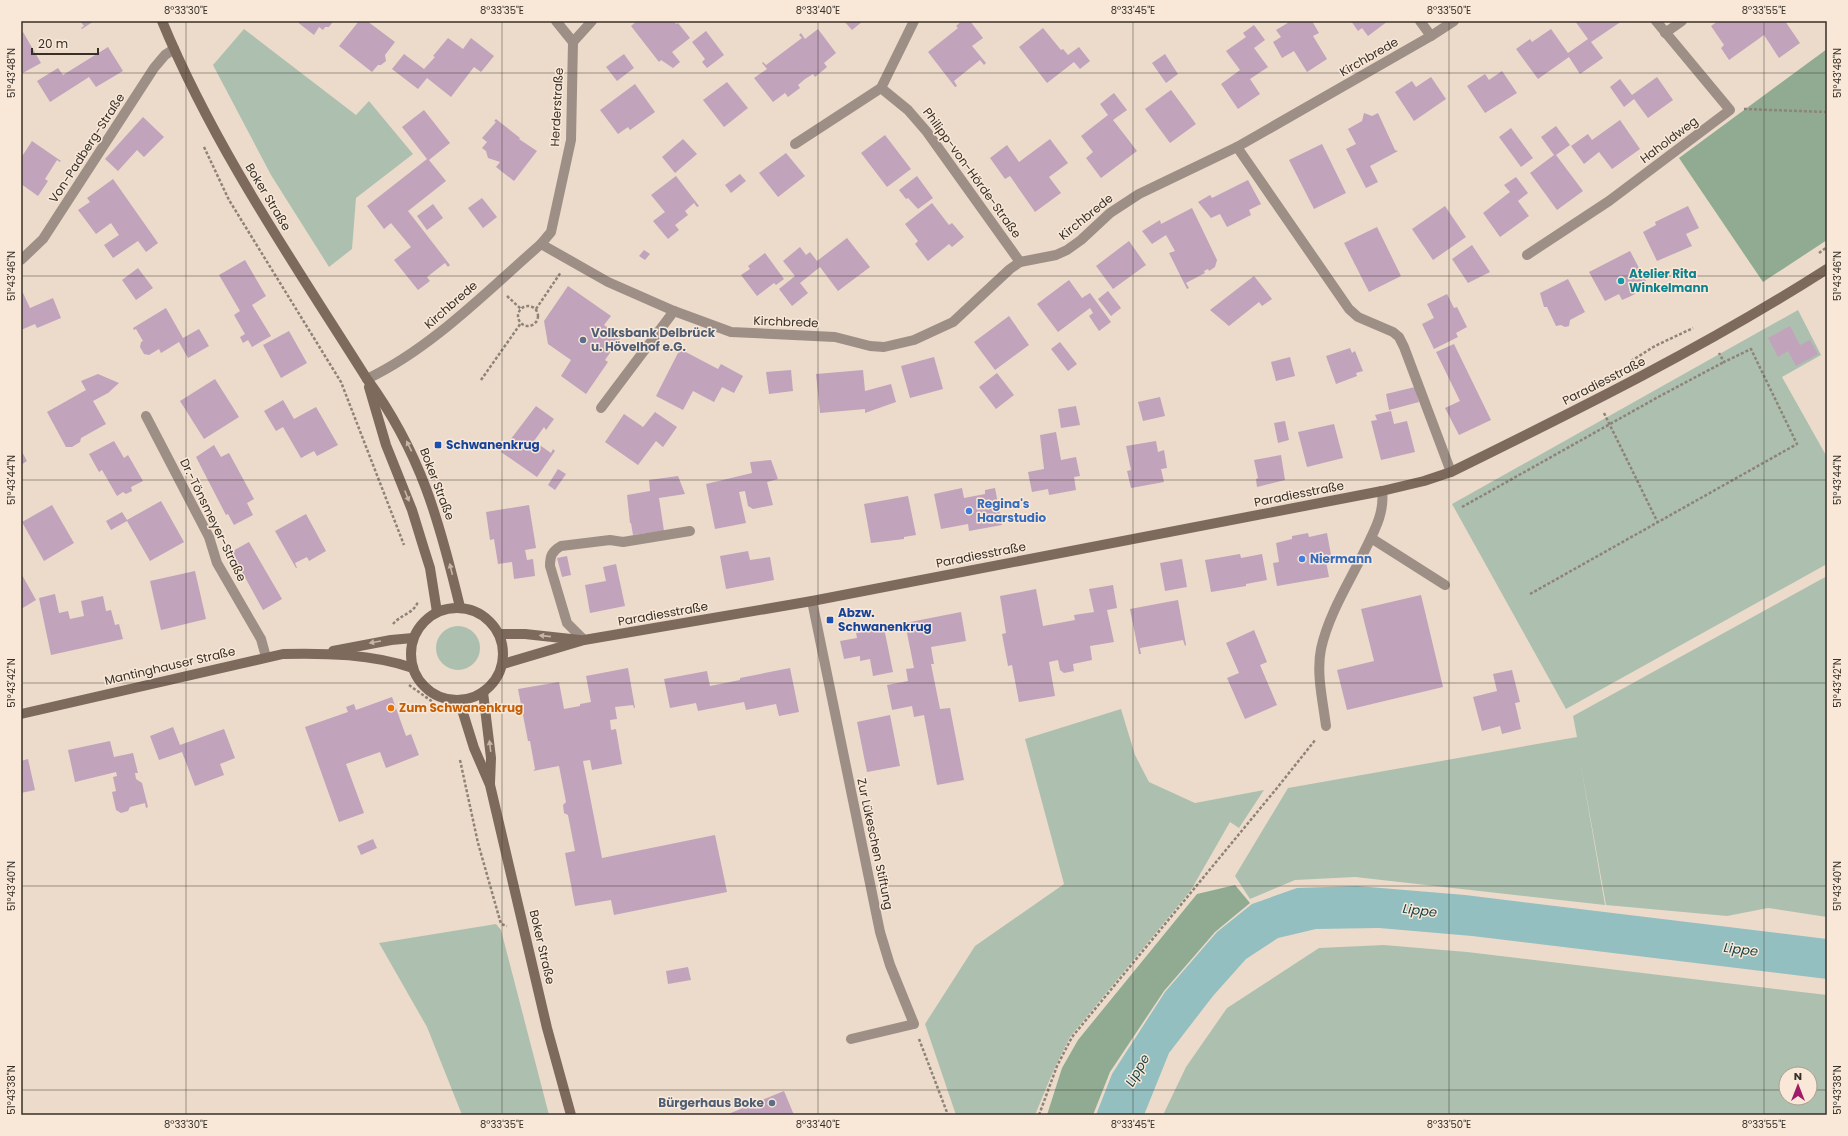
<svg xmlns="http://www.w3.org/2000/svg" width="1848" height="1136" font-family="Poppins,sans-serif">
<rect width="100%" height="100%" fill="#ecdbcb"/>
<g fill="#adc0af" fill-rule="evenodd">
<polygon points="244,29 356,115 369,101 413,154 356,198 352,249 329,267 271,175 213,65"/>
<polygon points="1798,310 1821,355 1782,377 1827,457 1827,564 1566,709 1452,504"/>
<polygon points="1827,576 1827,917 1768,908 1727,916 1606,905 1580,760 1605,905 1355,877 1295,880 1250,899 1235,876 1288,788 1577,737 1573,716"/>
<circle cx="458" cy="648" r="22"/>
<polygon points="1121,709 1135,755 1149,782 1195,803 1264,790 1239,828 1230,822 1191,890 1070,1037 1055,1067 1035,1115 956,1115 925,1024 975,946 1064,884 1025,739"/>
<polygon points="496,924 501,930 549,1115 462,1115 427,1027 379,943"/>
<path d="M1384,945L1467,952L1827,995V1115H1163L1186,1067L1227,1008L1319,948ZM1786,1074H1810V1098H1786Z"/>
</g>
<g fill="#90ab92">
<polygon points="1827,49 1827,240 1763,282 1679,158"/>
<polygon points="1235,885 1250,903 1215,932 1164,991 1110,1072 1093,1115 1047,1115 1062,1068 1078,1040 1197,894"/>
</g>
<polygon fill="#93bfc0" points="1357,886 1465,895 1827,939 1827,979 1472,936 1379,928 1316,929 1278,938 1246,959 1213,996 1169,1053 1144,1115 1096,1115 1112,1074 1165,992 1217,932 1252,904 1297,888"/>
<g fill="#c1a3bb">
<polygon points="80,21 94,21 82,29 81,28 84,26"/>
<polygon points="296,21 332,21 332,23 329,27 325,27 323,30 319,27 314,35"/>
<polygon points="359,21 367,21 395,42 385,55 386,61 381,65 378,65 372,72 339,46"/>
<polygon points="637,21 674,21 676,24 678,23 690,38 672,52 680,62 673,68 661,60 659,62 631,26"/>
<polygon points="844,21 863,21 852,30"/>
<polygon points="962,21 970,21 983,38 972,46 986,63 984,65 980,60 954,81 957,86 955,87 928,52 958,28 956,26"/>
<polygon points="1291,21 1312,21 1319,33 1313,36 1327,59 1307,72 1294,51 1282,58 1273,42 1281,37 1276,30"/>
<polygon points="1351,21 1388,21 1368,36 1362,28 1358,31"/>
<polygon points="1575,21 1622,21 1591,42 1603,58 1580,74 1569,57 1538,79 1516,49 1530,39 1532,42 1551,29 1568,53 1588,39"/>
<polygon points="1718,21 1785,21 1800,43 1779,58 1764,35 1729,60 1721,48 1724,45 1711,26"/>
<polygon points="1254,25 1265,40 1254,48 1268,67 1250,79 1260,94 1238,109 1221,84 1240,70 1226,51 1246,37 1243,33"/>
<polygon points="1043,28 1061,50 1063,49 1068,55 1079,47 1090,61 1080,69 1074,62 1047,83 1019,47"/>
<polygon points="818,29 836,53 824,63 827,67 815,77 813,74 805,79 798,85 800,88 788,97 785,93 773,102 754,78 767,69 762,63 763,62 766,65 802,38 799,35 801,33 805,39"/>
<polygon points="706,31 724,55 707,68 702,62 705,59 692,42"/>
<polygon points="23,32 41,63 21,74 21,33"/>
<polygon points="448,38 463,49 471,38 494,56 481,72 474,67 451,97 427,78 418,89 392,69 404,54 424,69 435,57 433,56"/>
<polygon points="108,47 123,71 96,87 89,77 50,102 37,81 58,68 63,75"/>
<polygon points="624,54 634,68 617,81 606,67"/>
<polygon points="1165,54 1178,74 1166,83 1152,63"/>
<polygon points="1502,71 1517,93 1485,113 1467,86 1485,74 1489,80"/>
<polygon points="1431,77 1446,99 1414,121 1395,92 1412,81 1416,87"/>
<polygon points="1657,77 1673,100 1648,118 1634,99 1624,107 1610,87 1620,79 1632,95"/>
<polygon points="727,82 748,108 724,127 703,100"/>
<polygon points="635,84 655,112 630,130 628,127 618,134 600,110"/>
<polygon points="1171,90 1196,124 1170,143 1145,109"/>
<polygon points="1114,93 1127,110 1113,120 1137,151 1101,178 1086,158 1093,152 1081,136 1108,115 1100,104"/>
<polygon points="424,110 450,143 429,160 446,181 408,211 450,265 448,267 445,263 427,277 430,281 418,290 394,260 411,247 391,223 384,229 367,206 427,159 402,127"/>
<polygon points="1364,113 1372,116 1378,113 1395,150 1398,151 1370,166 1378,182 1366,188 1346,149 1356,144 1348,129 1362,121"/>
<polygon points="143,117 164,137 144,157 137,150 118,171 105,159"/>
<polygon points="496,119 520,138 519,139 537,151 514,181 496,167 500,162 488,158 486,151 482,148 487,142 482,138 496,122 494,121"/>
<polygon points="1620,120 1640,149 1612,169 1599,152 1584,164 1571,146 1588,134 1592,140"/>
<polygon points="1556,126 1570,145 1556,155 1583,191 1557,210 1530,173 1554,155 1541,137"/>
<polygon points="1511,128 1533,158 1521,167 1499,137"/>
<polygon points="885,135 911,169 887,187 861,153"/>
<polygon points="683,139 697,154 675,173 662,157"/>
<polygon points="1050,139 1068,163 1049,177 1061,193 1035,212 1010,176 1005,179 990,158 1007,145 1019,162"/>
<polygon points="32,141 61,161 60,162 57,160 45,179 48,181 38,196 21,184 21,158"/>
<polygon points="1322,144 1346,193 1314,209 1289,160"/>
<polygon points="786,153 805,176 778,197 759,173"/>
<polygon points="740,174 746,181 731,193 725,185"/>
<polygon points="676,176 699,206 697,207 694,203 685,211 688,215 675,225 679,230 668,239 653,221 665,212 651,195"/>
<polygon points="917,176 933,198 918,209 908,198 906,199 899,190"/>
<polygon points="1516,177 1528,193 1518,201 1529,216 1500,237 1483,213 1510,192 1504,185"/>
<polygon points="113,179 158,243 146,252 138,241 113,258 104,245 119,235 111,223 96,234 78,210 90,202 87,198"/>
<polygon points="1248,180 1261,204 1249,210 1251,215 1227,227 1220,214 1211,218 1198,202 1210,195 1212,198"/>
<polygon points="482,198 497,217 483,228 468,208"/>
<polygon points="932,203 949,225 952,223 964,237 952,247 949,244 928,261 915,244 918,241 905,224"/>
<polygon points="433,204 443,218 427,230 417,216"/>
<polygon points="1445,206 1466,237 1433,260 1412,229"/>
<polygon points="1688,206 1699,228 1686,234 1692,246 1657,261 1643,232 1656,225 1655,222"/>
<polygon points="1192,208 1217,260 1215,267 1209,271 1208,269 1204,271 1205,273 1186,283 1189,288 1187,289 1169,253 1175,251 1166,235 1152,244 1142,231 1160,220 1161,224"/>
<polygon points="1377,227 1401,276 1369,292 1344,243"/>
<polygon points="847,238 870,267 838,291 820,267 800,283 808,293 792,306 779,289 795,276 783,261 800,247 806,255 810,252 817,261"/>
<polygon points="1129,241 1146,265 1113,289 1096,266"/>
<polygon points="1472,245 1490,272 1468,283 1452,259"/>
<polygon points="644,250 650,254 645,260 639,256"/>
<polygon points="1630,251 1646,281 1632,288 1635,294 1629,297 1622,300 1619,294 1605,301 1589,272"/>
<polygon points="765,253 784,279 776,285 774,283 757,296 741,275 750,269 748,266"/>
<polygon points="245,260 266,296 252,305 271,336 252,347 248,340 243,343 240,337 245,334 234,315 240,311 219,275"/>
<polygon points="138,268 153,288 136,300 122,280"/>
<polygon points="1254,276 1272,299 1262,306 1259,302 1229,326 1210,310"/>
<polygon points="1568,279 1585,312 1570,320 1569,326 1565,327 1561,325 1556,326 1547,307 1544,307 1540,293"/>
<polygon points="1069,280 1082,298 1090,293 1111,322 1099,331 1089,316 1093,313 1090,308 1058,332 1037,304"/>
<polygon points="568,286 611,316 604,325 621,337 605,360 608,362 586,394 561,376 571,360 548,344 544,321"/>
<polygon points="1108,291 1121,308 1111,316 1098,299"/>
<polygon points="21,292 23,293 30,308 53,298 61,318 37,328 35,324 21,330"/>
<polygon points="1447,294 1454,308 1457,307 1467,327 1456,333 1458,337 1434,349 1422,324 1434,318 1427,304"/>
<polygon points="166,308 183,338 199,329 209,346 188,358 179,342 161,353 159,349 149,355 144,354 140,347 141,342 143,341 136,329 134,330 133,328"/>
<polygon points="1009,316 1029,345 995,370 974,342"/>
<polygon points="1790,326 1800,345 1810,340 1818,354 1796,366 1788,351 1778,357 1768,338"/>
<polygon points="289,331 307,363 281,378 263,345"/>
<polygon points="1060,342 1077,364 1068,371 1051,349"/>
<polygon points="1454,344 1491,420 1459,435 1445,408 1460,401 1436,352"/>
<polygon points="1350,348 1352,353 1355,351 1363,371 1356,373 1357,376 1336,384 1326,356"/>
<polygon points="680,349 718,369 721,364 743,376 734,393 722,387 714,402 693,391 683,410 656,396"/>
<polygon points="934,357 943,389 910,398 901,366"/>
<polygon points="1290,357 1295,376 1276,381 1271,362"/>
<polygon points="791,370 793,391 769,394 766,372"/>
<polygon points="863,370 865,391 891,384 896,402 865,413 865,409 820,413 816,374"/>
<polygon points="997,373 1014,395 996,409 979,387"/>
<polygon points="98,374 119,383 108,393 93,401 106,424 81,438 80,442 72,447 66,447 47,412 86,390 81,381"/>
<polygon points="215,379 239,417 204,439 180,401"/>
<polygon points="1415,387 1419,402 1389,410 1386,394"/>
<polygon points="1160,397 1165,416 1143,421 1138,402"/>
<polygon points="283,400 294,419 316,407 338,445 317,456 314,451 301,458 283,427 276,431 264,411"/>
<polygon points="536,406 554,419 546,430 544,427 534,441 551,453 553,449 555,451 537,477 501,452"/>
<polygon points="1076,406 1080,425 1061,428 1058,409"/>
<polygon points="1391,411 1394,424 1407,421 1415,452 1381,460 1371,421 1377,420 1375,415"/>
<polygon points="655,412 677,427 663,447 656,441 638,465 605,442 624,414 643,427"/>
<polygon points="1285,421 1289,440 1278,443 1274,423"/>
<polygon points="1334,424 1343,458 1307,467 1298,432"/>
<polygon points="1056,432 1061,460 1076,457 1080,476 1074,477 1076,490 1049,495 1048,489 1032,492 1028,472 1044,469 1040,435"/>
<polygon points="114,441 124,458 128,455 143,481 131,487 132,491 126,494 123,492 117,496 102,470 99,472 89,454"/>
<polygon points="1156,441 1158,452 1164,450 1167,468 1161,469 1164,482 1131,488 1127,471 1131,470 1126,446"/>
<polygon points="214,445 221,457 229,453 254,499 247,503 253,515 234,525 228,514 226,515 196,457"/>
<polygon points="21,450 27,461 21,465"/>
<polygon points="1281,455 1285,480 1257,487 1256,479 1258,478 1254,460"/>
<polygon points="771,460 778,479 767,482 773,505 753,509 748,506 745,491 739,492 746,523 715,529 706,484 752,473 750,462"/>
<polygon points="558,469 566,474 555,490 548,485"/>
<polygon points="678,476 685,494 659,498 664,531 633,535 631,523 630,523 627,495 650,491 649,480"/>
<polygon points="962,488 964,498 985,494 985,490 995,488 1002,525 969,531 968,524 941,529 934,494"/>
<polygon points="908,496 916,535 904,537 904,539 871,543 864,504"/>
<polygon points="161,501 184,542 150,561 127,521 111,530 106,521 122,512 127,520"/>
<polygon points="52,505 74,543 44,561 22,522"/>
<polygon points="529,505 536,548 525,550 527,560 533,559 535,576 514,579 512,562 498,564 494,539 490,540 486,512"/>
<polygon points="306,514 326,551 309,561 307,557 295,563 297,568 296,568 275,531"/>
<polygon points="1308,533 1309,537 1327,533 1331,555 1325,556 1329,577 1277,586 1273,563 1279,562 1276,543 1292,539 1292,536"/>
<polygon points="249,542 282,599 263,610 231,552"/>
<polygon points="748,551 750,560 770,557 774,580 726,589 720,556"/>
<polygon points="1240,554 1241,558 1262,554 1267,580 1246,584 1246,586 1211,592 1205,560"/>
<polygon points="567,556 571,575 562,577 557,558"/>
<polygon points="1182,559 1187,587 1165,591 1160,563"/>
<polygon points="616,564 625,606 590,613 585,585 606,581 603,567"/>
<polygon points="195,571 206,619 161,630 150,581"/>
<polygon points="21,573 36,600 21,609"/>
<polygon points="1113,585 1117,608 1107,610 1114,642 1090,646 1092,660 1073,664 1074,671 1064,673 1060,670 1058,660 1049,662 1055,696 1019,702 1012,665 1008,666 1002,634 1006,633 1000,596 1036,589 1043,626 1075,620 1074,615 1094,612 1089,589"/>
<polygon points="55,594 59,613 68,611 70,619 84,616 81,601 103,596 106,611 111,610 115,625 119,624 123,639 51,655 39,598"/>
<polygon points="1421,595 1443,687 1347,710 1337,670 1374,661 1361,609"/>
<polygon points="1178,600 1186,645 1185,646 1183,640 1140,648 1141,654 1139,654 1130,609"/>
<polygon points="961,612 966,641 931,647 934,664 931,664 940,709 950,708 964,780 937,785 924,715 914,717 912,706 892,710 887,685 908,681 906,669 914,668 905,623"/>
<polygon points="884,628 893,672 873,676 870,659 860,661 860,656 844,659 840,641 857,638 856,633"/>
<polygon points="1254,630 1267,662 1260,665 1277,705 1245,719 1227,678 1239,673 1226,643"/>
<polygon points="628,668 635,708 634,708 633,705 615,707 617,719 610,720 611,730 616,729 622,764 592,770 590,760 583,761 602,858 715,835 727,892 614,915 611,900 575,906 565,853 575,851 568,815 564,813 563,805 566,802 559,766 533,771 535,769 530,741 528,741 518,689 559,682 564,709 580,706 580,704 591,702 586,676"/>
<polygon points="790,668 799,712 779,716 776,704 746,710 744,702 698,711 696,703 670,708 664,679 707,671 710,686 740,680 740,678"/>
<polygon points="1512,670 1520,702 1515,703 1521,729 1502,734 1500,726 1482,731 1473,697 1497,691 1493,674"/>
<polygon points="392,697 406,736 411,734 419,755 386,768 380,752 346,764 364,813 339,822 305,727 348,712 346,707 354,704 356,710"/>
<polygon points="890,715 900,766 867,772 857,722"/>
<polygon points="173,727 180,745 224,729 235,758 220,764 224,775 195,786 182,752 159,760 150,736"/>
<polygon points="110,741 114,757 133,753 138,773 135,773 136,779 142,783 148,807 146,808 145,803 130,807 128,811 121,813 116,810 112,792 116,791 113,777 117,776 116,772 75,782 68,750"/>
<polygon points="28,759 35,790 21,793 21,761"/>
<polygon points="373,839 377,848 361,855 357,846"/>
<polygon points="688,967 691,980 668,984 666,971"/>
<polygon points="784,1091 794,1115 726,1115"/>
</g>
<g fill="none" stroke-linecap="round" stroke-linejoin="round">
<g stroke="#8e8378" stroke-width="2.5" stroke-dasharray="3 2" stroke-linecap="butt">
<polyline points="1744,109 1827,112"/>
<polyline points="204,147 229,200 341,382 404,545"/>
<polyline points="1819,253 1827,247"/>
<polyline points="507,296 521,309"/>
<circle cx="528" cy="316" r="10"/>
<polyline points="536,309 561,272"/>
<polyline points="1631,361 1655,346 1693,328"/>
<polyline points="481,380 521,323"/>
<polyline points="1604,413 1658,523"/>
<polyline points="1462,507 1660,396 1724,362"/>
<polyline points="1530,594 1797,444 1751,349 1724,362 1719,353"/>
<path d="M393,624C400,615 415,613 418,601"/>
<polyline points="409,685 444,710"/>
<polyline points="460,760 478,843 501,924 507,926"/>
<polyline points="919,1039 948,1115"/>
<polyline points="1039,1115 1057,1066 1072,1037 1277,788 1316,739"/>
</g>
<g stroke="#9d8f86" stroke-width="10">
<polyline points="1371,538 1445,585"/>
<path d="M584,640L567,623L550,566C550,556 552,551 561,546L610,540L623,542L690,531"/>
</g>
<g stroke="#9d8f86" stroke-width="10">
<polyline points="556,21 573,42"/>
<polyline points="914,21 881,88 908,110 927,132 1020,262"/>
<polyline points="1420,21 1431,36"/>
<polyline points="1665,33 1682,21"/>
<polyline points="795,144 881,88"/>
<polyline points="1237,147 1349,309 1358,317 1393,332 1399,337 1404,347 1451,472"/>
<polyline points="541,244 608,282 674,311 731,332 835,337 870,346 884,347 914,340 953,322 1010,269 1020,262 1056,255 1067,250 1081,240 1110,213 1139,194 1237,147 1431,36 1454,21"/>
<polyline points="1527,255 1609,201 1730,110 1656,21"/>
<polyline points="21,260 43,239 154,68 165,55 174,49"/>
<path d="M367,379C432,348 487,291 541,244L551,232L571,140L573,42L592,21"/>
<polyline points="601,408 674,311"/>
<polyline points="146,416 209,537 217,563 261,639 266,657"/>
<polyline points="812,601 880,932 890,965 914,1024 851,1039"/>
<path d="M1326,726C1323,702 1316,673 1321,649C1328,616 1348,584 1363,554C1373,533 1385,514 1382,491"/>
</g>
<g stroke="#7d6a5c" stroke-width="10">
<path d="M162,21C215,149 294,263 367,379C421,453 439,520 460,607"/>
<polyline points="369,387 386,445 412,510 424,549 430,568 437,612"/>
<circle cx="457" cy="654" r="46"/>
<polyline points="499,634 525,634 580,640"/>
<polyline points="333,651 391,640 413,638"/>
<path d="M503,664L584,640L812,601L1382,491L1424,481L1451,472C1579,409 1707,346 1827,269"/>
<polyline points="483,692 491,758 490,783"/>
<polyline points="459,700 474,748 490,785 547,1028 571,1115"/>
<path d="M21,714L283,654C326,653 372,654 413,668"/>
</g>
</g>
<defs><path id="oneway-solid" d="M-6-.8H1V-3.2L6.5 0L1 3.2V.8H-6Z"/></defs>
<g fill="#c7b6a6">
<use href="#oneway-solid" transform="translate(409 446) rotate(-116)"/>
<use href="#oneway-solid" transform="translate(407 496) rotate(68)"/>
<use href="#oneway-solid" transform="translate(451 569) rotate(-103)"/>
<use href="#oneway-solid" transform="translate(545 636) rotate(-174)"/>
<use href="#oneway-solid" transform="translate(375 642) rotate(170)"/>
<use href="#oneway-solid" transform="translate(490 746) rotate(-97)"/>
</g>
<path fill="none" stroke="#363029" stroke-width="1" stroke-opacity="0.45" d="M186,21V1115M502,21V1115M818,21V1115M1133,21V1115M1449,21V1115M1764,21V1115M21,73H1827M21,276H1827M21,480H1827M21,683H1827M21,886H1827M21,1090H1786M1810,1090H1827"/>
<circle fill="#0f9aa8" stroke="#f9e8d8" stroke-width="1.5" cx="1621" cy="281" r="4"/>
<g fill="#5c6f8a" stroke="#f9e8d8" stroke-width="1.5">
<circle cx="583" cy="340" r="4"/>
<circle cx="772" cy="1103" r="4"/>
</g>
<g fill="#1a4fb4" stroke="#f9e8d8" stroke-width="1.5">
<rect x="434" y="441" width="8" height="8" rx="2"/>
<rect x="826" y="616" width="8" height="8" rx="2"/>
</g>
<g fill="#3f7fe0" stroke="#f9e8d8" stroke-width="1.5">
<circle cx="969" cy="511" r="4"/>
<circle cx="1302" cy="559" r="4"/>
</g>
<circle fill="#e8710a" stroke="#f9e8d8" stroke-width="1.5" cx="391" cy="708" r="4"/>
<g text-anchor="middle" stroke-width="3" stroke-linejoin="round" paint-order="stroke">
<g font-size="12" fill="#363029" stroke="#f9e8d8">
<text transform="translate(1369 57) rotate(-30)" y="4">Kirchbrede</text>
<text transform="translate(557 107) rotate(-87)" y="4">Herderstraße</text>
<text transform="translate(1669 140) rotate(-37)" y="4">Haholdweg</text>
<text transform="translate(87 148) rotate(-57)" y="4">Von-Padberg-Straße</text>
<text transform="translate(972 173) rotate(54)" y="4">Philipp-von-Hörde-Straße</text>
<text transform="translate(268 197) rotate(59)" y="4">Boker Straße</text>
<text transform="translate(1086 217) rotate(-39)" y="4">Kirchbrede</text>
<text transform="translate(451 305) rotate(-41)" y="4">Kirchbrede</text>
<text transform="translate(786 322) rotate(2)" y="4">Kirchbrede</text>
<text transform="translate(1604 381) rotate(-27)" y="4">Paradiesstraße</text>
<text transform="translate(437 484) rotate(69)" y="4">Boker Straße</text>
<text transform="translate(1299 494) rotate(-11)" y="4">Paradiesstraße</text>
<text transform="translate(213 520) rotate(64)" y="4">Dr.-Tönsmeyer-Straße</text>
<text transform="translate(981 555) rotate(-11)" y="4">Paradiesstraße</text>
<text transform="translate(663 614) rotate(-10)" y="4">Paradiesstraße</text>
<text transform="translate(170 666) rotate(-13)" y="4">Mantinghauser Straße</text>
<text transform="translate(875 844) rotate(78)" y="4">Zur Lükeschen Stiftung</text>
<text transform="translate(542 947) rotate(77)" y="4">Boker Straße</text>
</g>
<g font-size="12" font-weight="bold" fill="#0d838f" stroke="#f9e8d8" text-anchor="start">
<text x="1629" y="278">Atelier Rita<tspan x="1629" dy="14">Winkelmann</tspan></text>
</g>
<g font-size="12" font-weight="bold" fill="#4e5e75" stroke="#f9e8d8" text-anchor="start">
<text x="591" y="337">Volksbank Delbrück<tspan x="591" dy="14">u. Hövelhof e.G.</tspan></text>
<text x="764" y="1107" text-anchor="end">Bürgerhaus Boke</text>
</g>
<g font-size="12" font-weight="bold" fill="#164399" stroke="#f9e8d8" text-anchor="start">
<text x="446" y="449">Schwanenkrug</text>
<text x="838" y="617">Abzw.<tspan x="838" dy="14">Schwanenkrug</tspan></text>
</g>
<g font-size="12" font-weight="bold" fill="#366cbe" stroke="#f9e8d8" text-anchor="start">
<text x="977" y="508">Regina's<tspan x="977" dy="14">Haarstudio</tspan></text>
<text x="1310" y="563">Niermann</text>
</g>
<g font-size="12" font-weight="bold" fill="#c56008" stroke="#f9e8d8" text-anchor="start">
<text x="399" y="712">Zum Schwanenkrug</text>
</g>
<g font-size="13" font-style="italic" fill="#153f40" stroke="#f9e8d8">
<text transform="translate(1420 910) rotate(7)" y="5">Lippe</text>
<text transform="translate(1741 949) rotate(7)" y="5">Lippe</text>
<text transform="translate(1137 1070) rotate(-60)" y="5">Lippe</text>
</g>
</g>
<rect width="1848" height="1136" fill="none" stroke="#f9e8d8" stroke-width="44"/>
<g transform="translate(1798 1086)"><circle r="19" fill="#f9e8d8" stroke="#ab9e92"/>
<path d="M0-3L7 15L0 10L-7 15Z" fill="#a21b68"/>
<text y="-6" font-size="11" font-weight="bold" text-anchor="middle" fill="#363029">N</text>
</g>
<path d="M32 48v6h66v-6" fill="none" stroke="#363029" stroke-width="2"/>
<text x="38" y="48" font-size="12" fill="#363029" stroke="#f9e8d8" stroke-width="3" paint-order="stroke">20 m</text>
<rect x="22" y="22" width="1804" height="1092" fill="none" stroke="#363029" stroke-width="1.5"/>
<g font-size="10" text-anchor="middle" fill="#363029">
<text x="186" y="14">8°33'30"E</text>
<text x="502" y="14">8°33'35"E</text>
<text x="818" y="14">8°33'40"E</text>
<text x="1133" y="14">8°33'45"E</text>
<text x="1449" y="14">8°33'50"E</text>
<text x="1764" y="14">8°33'55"E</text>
<text transform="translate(11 73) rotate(-90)" y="4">51°43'48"N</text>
<text transform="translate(1837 73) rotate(-90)" y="4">51°43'48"N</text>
<text transform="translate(11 276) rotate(-90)" y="4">51°43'46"N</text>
<text transform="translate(1837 276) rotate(-90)" y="4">51°43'46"N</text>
<text transform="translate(11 480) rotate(-90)" y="4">51°43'44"N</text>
<text transform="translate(1837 480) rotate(-90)" y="4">51°43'44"N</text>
<text transform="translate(11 683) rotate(-90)" y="4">51°43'42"N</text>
<text transform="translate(1837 683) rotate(-90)" y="4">51°43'42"N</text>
<text transform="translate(11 886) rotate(-90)" y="4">51°43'40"N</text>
<text transform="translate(1837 886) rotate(-90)" y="4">51°43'40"N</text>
<text transform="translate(11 1090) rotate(-90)" y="4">51°43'38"N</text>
<text transform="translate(1837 1090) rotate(-90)" y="4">51°43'38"N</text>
<text x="186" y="1128">8°33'30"E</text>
<text x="502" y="1128">8°33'35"E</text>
<text x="818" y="1128">8°33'40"E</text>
<text x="1133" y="1128">8°33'45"E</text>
<text x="1449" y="1128">8°33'50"E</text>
<text x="1764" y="1128">8°33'55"E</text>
</g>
</svg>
